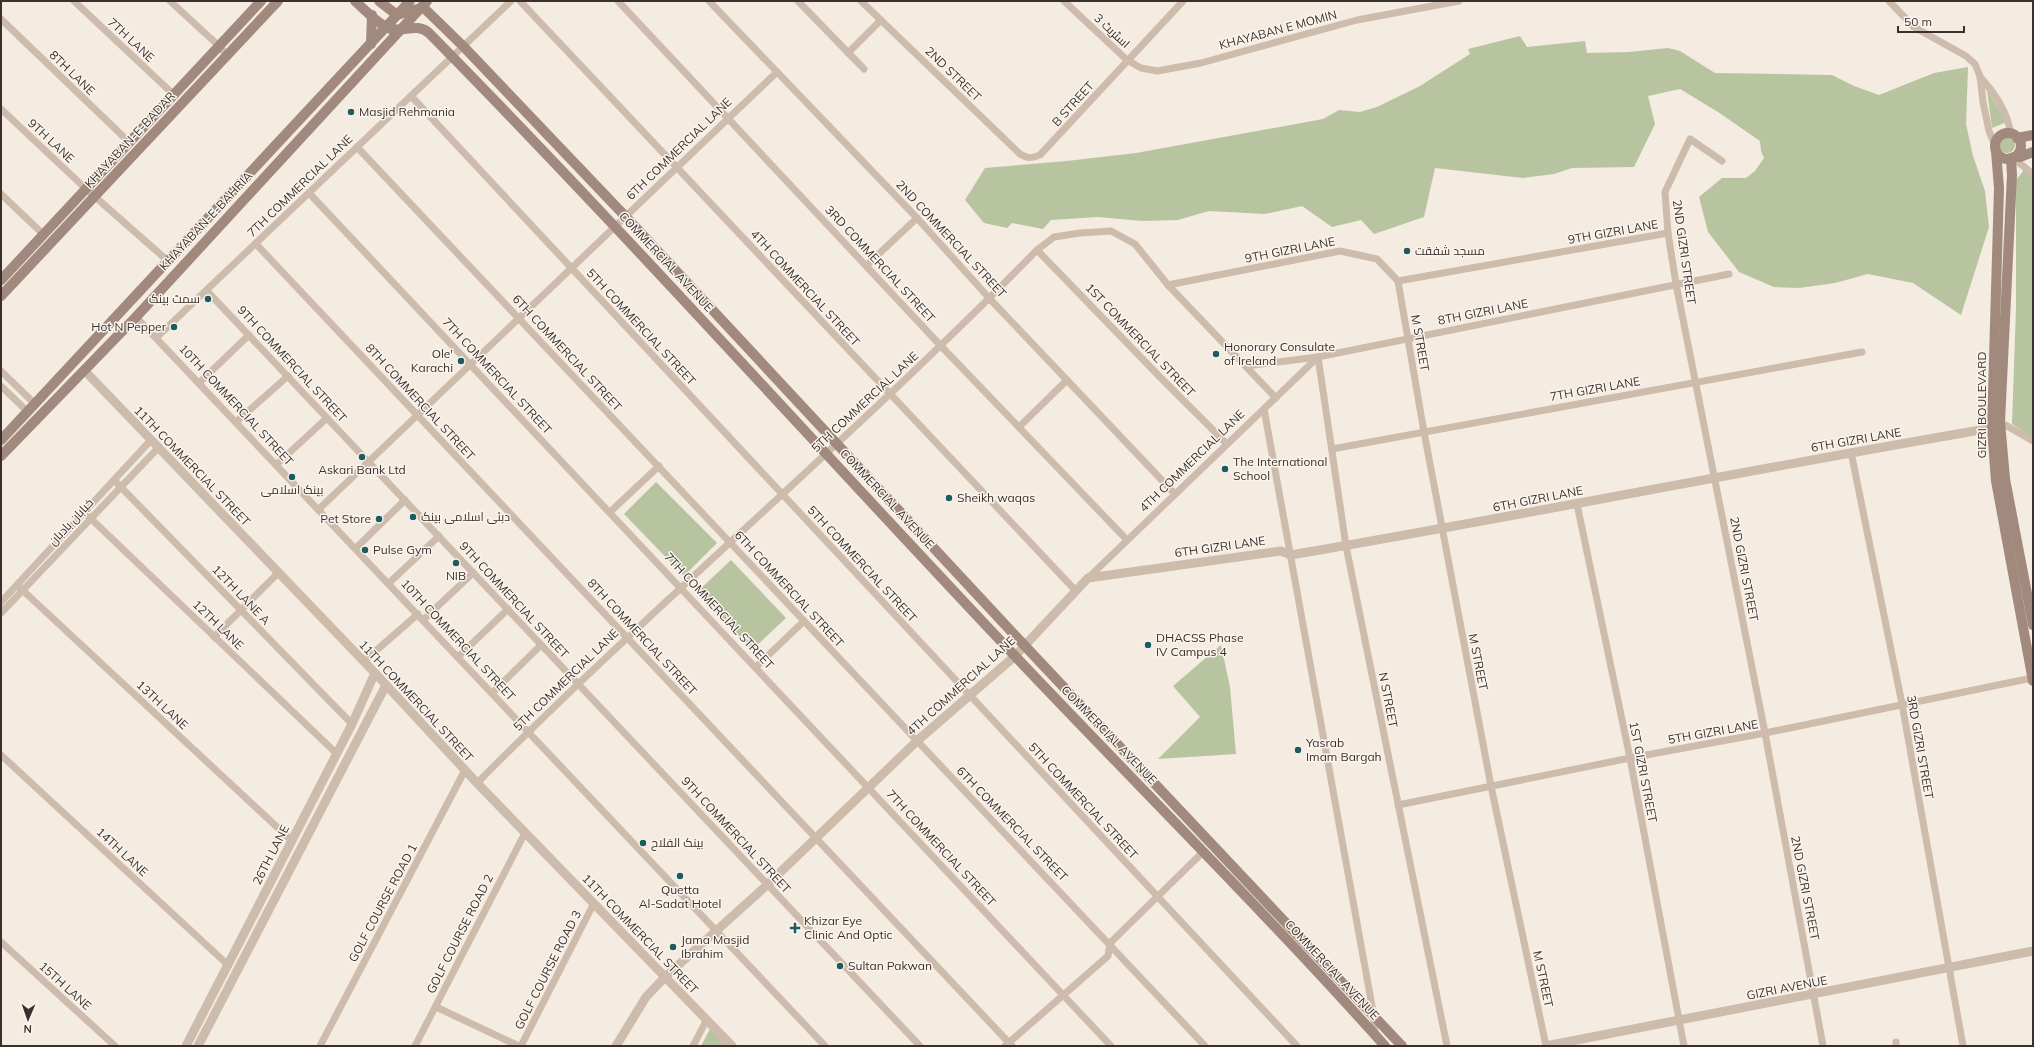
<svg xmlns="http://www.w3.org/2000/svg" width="2034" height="1047" font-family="Mulish,Cairo,sans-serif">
<rect width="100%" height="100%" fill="#f4ebe1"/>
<g fill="#b8c4a0">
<polygon points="1520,36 1527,47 1585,41 1587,53 1629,52 1668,48 1680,51 1715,73 1832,75 1854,86 1879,95 1934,73 1968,67 1966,124 1973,156 1985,191 1989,227 1961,315 1913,283 1868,274 1835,283 1799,288 1774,287 1739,272 1708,232 1699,197 1722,178 1746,178 1755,171 1764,158 1761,151 1760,141 1718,112 1680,89 1648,96 1655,124 1634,167 1572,168 1554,174 1523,178 1435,168 1424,217 1374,234 1361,220 1332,227 1302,206 1265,214 1209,211 1178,220 1142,221 1098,217 1051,220 1043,229 1012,223 1007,228 984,223 965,200 985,168 1067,161 1136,153 1323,119 1339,110 1360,112 1377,107 1420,86 1470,54 1468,49"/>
<polygon points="1987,90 2007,122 1992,128"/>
<circle cx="2007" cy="145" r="8"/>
<polygon points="2024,170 2033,177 2033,438 2012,424 2016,308 2016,180"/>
<polygon points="656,482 717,543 684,576 624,514"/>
<polygon points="731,560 786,618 752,650 697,592"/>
<polygon points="1221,645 1230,687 1236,754 1158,759 1200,717 1173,686"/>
<polygon points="710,1029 726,1046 701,1046"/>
</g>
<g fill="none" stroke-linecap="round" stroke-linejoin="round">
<g stroke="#cdbbac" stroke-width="7">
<polyline points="74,1 173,94"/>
<polyline points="170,1 219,46 227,56"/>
<polyline points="520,1 1075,590"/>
<polyline points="618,1 941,346 1127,540"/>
<polyline points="709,1 917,218 990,299 1175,494"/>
<polyline points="798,1 864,69"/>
<path d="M861,1L1020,154C1028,159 1032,158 1040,155L1183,1"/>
<polyline points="1064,1 1127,60 1141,68 1157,71 1201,63 1357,20 1459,1"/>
<polyline points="1889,1 1914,27 1966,56 1975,64 1980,76 1983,102 1989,131 1995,145"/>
<polyline points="1,19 129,142"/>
<polyline points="848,53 881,20"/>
<path d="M1980,77C1995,93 2007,111 2011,134"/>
<polyline points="411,96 1297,1046"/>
<polyline points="1,109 85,188 168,261"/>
<polyline points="357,147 1205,1046"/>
<polyline points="2013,158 2033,174"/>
<polyline points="1722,161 1690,139 1665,192 1668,233 1676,284 1765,733 1823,1046"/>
<polyline points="309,193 1111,1046"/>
<polyline points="1,194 43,234"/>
<polyline points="256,244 1012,1046"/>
<polyline points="1037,250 1158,375 1227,444"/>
<polyline points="867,265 917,218"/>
<polyline points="1398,281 1424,432 1491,786 1546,1046"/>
<polyline points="1398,281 1668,233"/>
<polyline points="1168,285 1340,251 1377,259 1398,281"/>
<polyline points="207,291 920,1046"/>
<polyline points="136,317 825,1046"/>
<polyline points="157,337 511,1"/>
<polyline points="1318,357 1346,546 1447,1046"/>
<polyline points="1246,366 1318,357 1729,274"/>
<polyline points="1,371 35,404"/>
<polyline points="200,382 249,335"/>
<polyline points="1,386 28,412"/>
<polyline points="1264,409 1374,1017 1375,1036"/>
<polyline points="236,422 288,376"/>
<polyline points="2000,422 2033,441"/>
<polyline points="1019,427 1067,380"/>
<polyline points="1332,449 1862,352"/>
<polyline points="1851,452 1902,704 1963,1046"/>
<polyline points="277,464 327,418"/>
<polyline points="114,480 352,724"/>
<polyline points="1577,504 1630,758 1684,1046"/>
<polyline points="319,509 777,72"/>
<polyline points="84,512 336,753"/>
<polyline points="610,512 659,466"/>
<polyline points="356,548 405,500"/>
<polyline points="1088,578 1318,357"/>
<polyline points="389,583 439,536"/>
<polyline points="17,585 292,841"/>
<polyline points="1,602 151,440"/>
<polyline points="1,613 158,448"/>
<polyline points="423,620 473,573"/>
<polyline points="214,637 278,573"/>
<polyline points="458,657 508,609"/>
<polyline points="363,662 418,614"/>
<polyline points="756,667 804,621"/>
<polyline points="492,693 541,645"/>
<polyline points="1,755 228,965"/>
<path d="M477,783C659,600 857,434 1037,250L1054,237L1080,233L1111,231L1135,244L1168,285L1276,398"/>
<polyline points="1398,805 1630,758 1765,733 2032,678"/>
<polyline points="1,942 115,1046"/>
<polyline points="436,1007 519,1046"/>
<polyline points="1896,1042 1896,1046"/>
<polyline points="320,1046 465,770"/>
<polyline points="415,1046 525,833"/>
<polyline points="521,1046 594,903"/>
<polyline points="693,1046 707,1019"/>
<polyline points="1005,1046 1108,956 1110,943 1204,851"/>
</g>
<g stroke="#cdbbac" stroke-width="9">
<polyline points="84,370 375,673 477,783 732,1046"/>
<polyline points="186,1046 352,724 375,673"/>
<polyline points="198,1046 386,685"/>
<path d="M616,1046L646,997L665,977L767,885L917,741L1015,656L1088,578L1281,551L1291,555C1525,515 1758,468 1992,428"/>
<polyline points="1546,1046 2033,951"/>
</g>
<g stroke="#a18a7d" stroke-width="10">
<path d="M355,1C364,9 375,21 386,27C400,35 416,21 429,33C629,236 818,448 1014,655C1137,785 1265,912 1385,1046"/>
<polyline points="379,1 397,15 421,8 425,9 463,46 625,216 1024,645 1402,1046"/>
<polyline points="371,44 372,15"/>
<circle cx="2008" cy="146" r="13"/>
<polyline points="2017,138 2033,135"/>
<polyline points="1996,151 1999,188 1992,428 1996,481 2033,681"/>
<polyline points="2014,157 2020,157 2033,152"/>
<polyline points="2011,158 2012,175 2000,422 2005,479 2033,625"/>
<polyline points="1,280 261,1"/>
<polyline points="1,296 278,1"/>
<polyline points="1,440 410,1"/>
<polyline points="1,456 136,317 427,1"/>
</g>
</g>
<g fill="#1f5a5e" stroke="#fbf5ee" stroke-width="1.5">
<circle cx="351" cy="112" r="4"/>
<circle cx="1407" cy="251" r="4"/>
<circle cx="208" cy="299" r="4"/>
<circle cx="174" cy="327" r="4"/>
<circle cx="1216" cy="354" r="4"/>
<circle cx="461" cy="361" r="4"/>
<circle cx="362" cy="457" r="4"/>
<circle cx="1225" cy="469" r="4"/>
<circle cx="292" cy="477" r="4"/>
<circle cx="949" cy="498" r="4"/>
<circle cx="413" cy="517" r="4"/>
<circle cx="379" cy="519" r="4"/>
<circle cx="365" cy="550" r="4"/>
<circle cx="456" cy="563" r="4"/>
<circle cx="1148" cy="645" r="4"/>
<circle cx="1298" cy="750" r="4"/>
<circle cx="643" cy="843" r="4"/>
<circle cx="680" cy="876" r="4"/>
<path d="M793 922h4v4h4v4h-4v4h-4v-4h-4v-4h4z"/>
<circle cx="673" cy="947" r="4"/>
<circle cx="840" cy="966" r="4"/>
</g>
<g text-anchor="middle" stroke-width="3" stroke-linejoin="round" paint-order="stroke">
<g font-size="12" fill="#3b302b" stroke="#fbf5ee">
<text transform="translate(1278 30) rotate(-15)" y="4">KHAYABAN E MOMIN</text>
<text transform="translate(1112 31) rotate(43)" y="4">اسٹریٹ 3</text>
<text transform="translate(131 40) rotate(43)" y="4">7TH LANE</text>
<text transform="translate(72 73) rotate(44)" y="4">8TH LANE</text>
<text transform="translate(953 74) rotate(44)" y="4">2ND STREET</text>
<text transform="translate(1073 104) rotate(-48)" y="4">B STREET</text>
<text transform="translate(130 140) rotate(-47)" y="4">KHAYABAN-E-BADAR</text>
<text transform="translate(51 141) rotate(43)" y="4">9TH LANE</text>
<text transform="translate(679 149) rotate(-44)" y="4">6TH COMMERCIAL LANE</text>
<text transform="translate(300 186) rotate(-44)" y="4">7TH COMMERCIAL LANE</text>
<text transform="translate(206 221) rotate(-47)" y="4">KHAYABAN-E-BAHRIA</text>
<text transform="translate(1613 232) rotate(-10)" y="4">9TH GIZRI LANE</text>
<text transform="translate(951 239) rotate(47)" y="4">2ND COMMERCIAL STREET</text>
<text transform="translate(1290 250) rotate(-11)" y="4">9TH GIZRI LANE</text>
<text transform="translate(1684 252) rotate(82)" y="4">2ND GIZRI STREET</text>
<text transform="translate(666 262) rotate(47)" y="4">COMMERCIAL AVENUE</text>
<text transform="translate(880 264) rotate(47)" y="4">3RD COMMERCIAL STREET</text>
<text transform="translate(805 288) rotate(47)" y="4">4TH COMMERCIAL STREET</text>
<text transform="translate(1483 312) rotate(-11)" y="4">8TH GIZRI LANE</text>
<text transform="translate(641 327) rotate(47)" y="4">5TH COMMERCIAL STREET</text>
<text transform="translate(1140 340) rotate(46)" y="4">1ST COMMERCIAL STREET</text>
<text transform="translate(1420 343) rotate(80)" y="4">M STREET</text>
<text transform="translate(567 353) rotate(47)" y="4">6TH COMMERCIAL STREET</text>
<text transform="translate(292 364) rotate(47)" y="4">9TH COMMERCIAL STREET</text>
<text transform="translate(497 376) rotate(47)" y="4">7TH COMMERCIAL STREET</text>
<text transform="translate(1595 389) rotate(-10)" y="4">7TH GIZRI LANE</text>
<text transform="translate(420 402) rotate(47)" y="4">8TH COMMERCIAL STREET</text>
<text transform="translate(865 402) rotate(-43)" y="4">5TH COMMERCIAL LANE</text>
<text transform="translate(236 405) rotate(47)" y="4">10TH COMMERCIAL STREET</text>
<text transform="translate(1982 405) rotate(-90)" y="4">GIZRI BOULEVARD</text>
<text transform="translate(1856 440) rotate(-10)" y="4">6TH GIZRI LANE</text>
<text transform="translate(1192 461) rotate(-44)" y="4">4TH COMMERCIAL LANE</text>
<text transform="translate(192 466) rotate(46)" y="4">11TH COMMERCIAL STREET</text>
<text transform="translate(887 499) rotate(47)" y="4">COMMERCIAL AVENUE</text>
<text transform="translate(1538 499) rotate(-11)" y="4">6TH GIZRI LANE</text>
<text transform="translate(71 522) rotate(-47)" y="4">خیابان بادبان</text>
<text transform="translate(1220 547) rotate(-8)" y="4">6TH GIZRI LANE</text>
<text transform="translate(862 564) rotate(47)" y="4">5TH COMMERCIAL STREET</text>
<text transform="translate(1744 569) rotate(79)" y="4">2ND GIZRI STREET</text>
<text transform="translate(789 589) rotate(47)" y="4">6TH COMMERCIAL STREET</text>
<text transform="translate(241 595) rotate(46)" y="4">12TH LANE A</text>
<text transform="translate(514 600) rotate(47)" y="4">9TH COMMERCIAL STREET</text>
<text transform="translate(719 611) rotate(47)" y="4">7TH COMMERCIAL STREET</text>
<text transform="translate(218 625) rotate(44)" y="4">12TH LANE</text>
<text transform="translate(642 637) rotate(47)" y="4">8TH COMMERCIAL STREET</text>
<text transform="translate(458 640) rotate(47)" y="4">10TH COMMERCIAL STREET</text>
<text transform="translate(1478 662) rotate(79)" y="4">M STREET</text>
<text transform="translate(566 680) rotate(-44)" y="4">5TH COMMERCIAL LANE</text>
<text transform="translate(961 686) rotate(-42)" y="4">4TH COMMERCIAL LANE</text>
<text transform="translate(1388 700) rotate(79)" y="4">N STREET</text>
<text transform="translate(416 701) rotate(47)" y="4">11TH COMMERCIAL STREET</text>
<text transform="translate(162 705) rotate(43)" y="4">13TH LANE</text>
<text transform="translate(1713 732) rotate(-10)" y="4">5TH GIZRI LANE</text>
<text transform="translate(1109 735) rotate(46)" y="4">COMMERCIAL AVENUE</text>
<text transform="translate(1920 747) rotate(80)" y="4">3RD GIZRI STREET</text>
<text transform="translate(1643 772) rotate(79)" y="4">1ST GIZRI STREET</text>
<text transform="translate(1083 801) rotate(47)" y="4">5TH COMMERCIAL STREET</text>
<text transform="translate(1012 824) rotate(46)" y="4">6TH COMMERCIAL STREET</text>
<text transform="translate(736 835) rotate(47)" y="4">9TH COMMERCIAL STREET</text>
<text transform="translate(941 848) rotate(47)" y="4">7TH COMMERCIAL STREET</text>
<text transform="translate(122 852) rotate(43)" y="4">14TH LANE</text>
<text transform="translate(271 855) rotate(-63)" y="4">26TH LANE</text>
<text transform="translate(1805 888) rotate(79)" y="4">2ND GIZRI STREET</text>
<text transform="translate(383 903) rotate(-62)" y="4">GOLF COURSE ROAD 1</text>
<text transform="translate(460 934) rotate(-63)" y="4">GOLF COURSE ROAD 2</text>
<text transform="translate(640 934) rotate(46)" y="4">11TH COMMERCIAL STREET</text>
<text transform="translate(548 970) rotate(-63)" y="4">GOLF COURSE ROAD 3</text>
<text transform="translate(1332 970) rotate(47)" y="4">COMMERCIAL AVENUE</text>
<text transform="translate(1543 979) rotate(78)" y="4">M STREET</text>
<text transform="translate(65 986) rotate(42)" y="4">15TH LANE</text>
<text transform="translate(1787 988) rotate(-11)" y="4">GIZRI AVENUE</text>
</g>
<g font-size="12" fill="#3b302b" stroke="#fbf5ee" text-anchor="start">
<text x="359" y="116">Masjid Rehmania</text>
<text x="1415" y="255">مسجد شفقت</text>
<text x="200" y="303" text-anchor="end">سمٹ بینک</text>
<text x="166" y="331" text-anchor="end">Hot N Pepper</text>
<text x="1224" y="351">Honorary Consulate<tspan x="1224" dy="14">of Ireland</tspan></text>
<text x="453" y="358" text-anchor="end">Ole'<tspan x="453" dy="14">Karachi</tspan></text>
<text x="1233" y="466">The International<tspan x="1233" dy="14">School</tspan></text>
<text x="362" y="474" text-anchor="middle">Askari Bank Ltd</text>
<text x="292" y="494" text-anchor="middle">بینک اسلامی</text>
<text x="957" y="502">Sheikh waqas</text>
<text x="421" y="521">دبئی اسلامی بینک</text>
<text x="371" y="523" text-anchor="end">Pet Store</text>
<text x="373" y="554">Pulse Gym</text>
<text x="456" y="580" text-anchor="middle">NIB</text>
<text x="1156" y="642">DHACSS Phase<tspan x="1156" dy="14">IV Campus 4</tspan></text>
<text x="1306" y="747">Yasrab<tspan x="1306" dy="14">Imam Bargah</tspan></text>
<text x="651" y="847">بینک الفلاح</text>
<text x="680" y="894" text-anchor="middle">Quetta<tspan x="680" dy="14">Al-Sadat Hotel</tspan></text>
<text x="804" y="925">Khizar Eye<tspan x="804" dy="14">Clinic And Optic</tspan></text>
<text x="681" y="944">Jama Masjid<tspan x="681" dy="14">Ibrahim</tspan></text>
<text x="848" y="970">Sultan Pakwan</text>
</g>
</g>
<rect width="2034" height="1047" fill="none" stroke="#3b302b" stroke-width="4"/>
<g transform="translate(28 1019) rotate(182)" stroke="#fbf5ee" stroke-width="3" paint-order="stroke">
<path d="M0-3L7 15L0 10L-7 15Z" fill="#3b302b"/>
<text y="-6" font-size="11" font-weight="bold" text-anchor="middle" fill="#3b302b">N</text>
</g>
<path d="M1898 26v6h66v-6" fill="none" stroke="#3b302b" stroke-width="2"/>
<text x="1904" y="26" font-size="12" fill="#3b302b" stroke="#fbf5ee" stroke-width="3" paint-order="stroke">50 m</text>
</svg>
